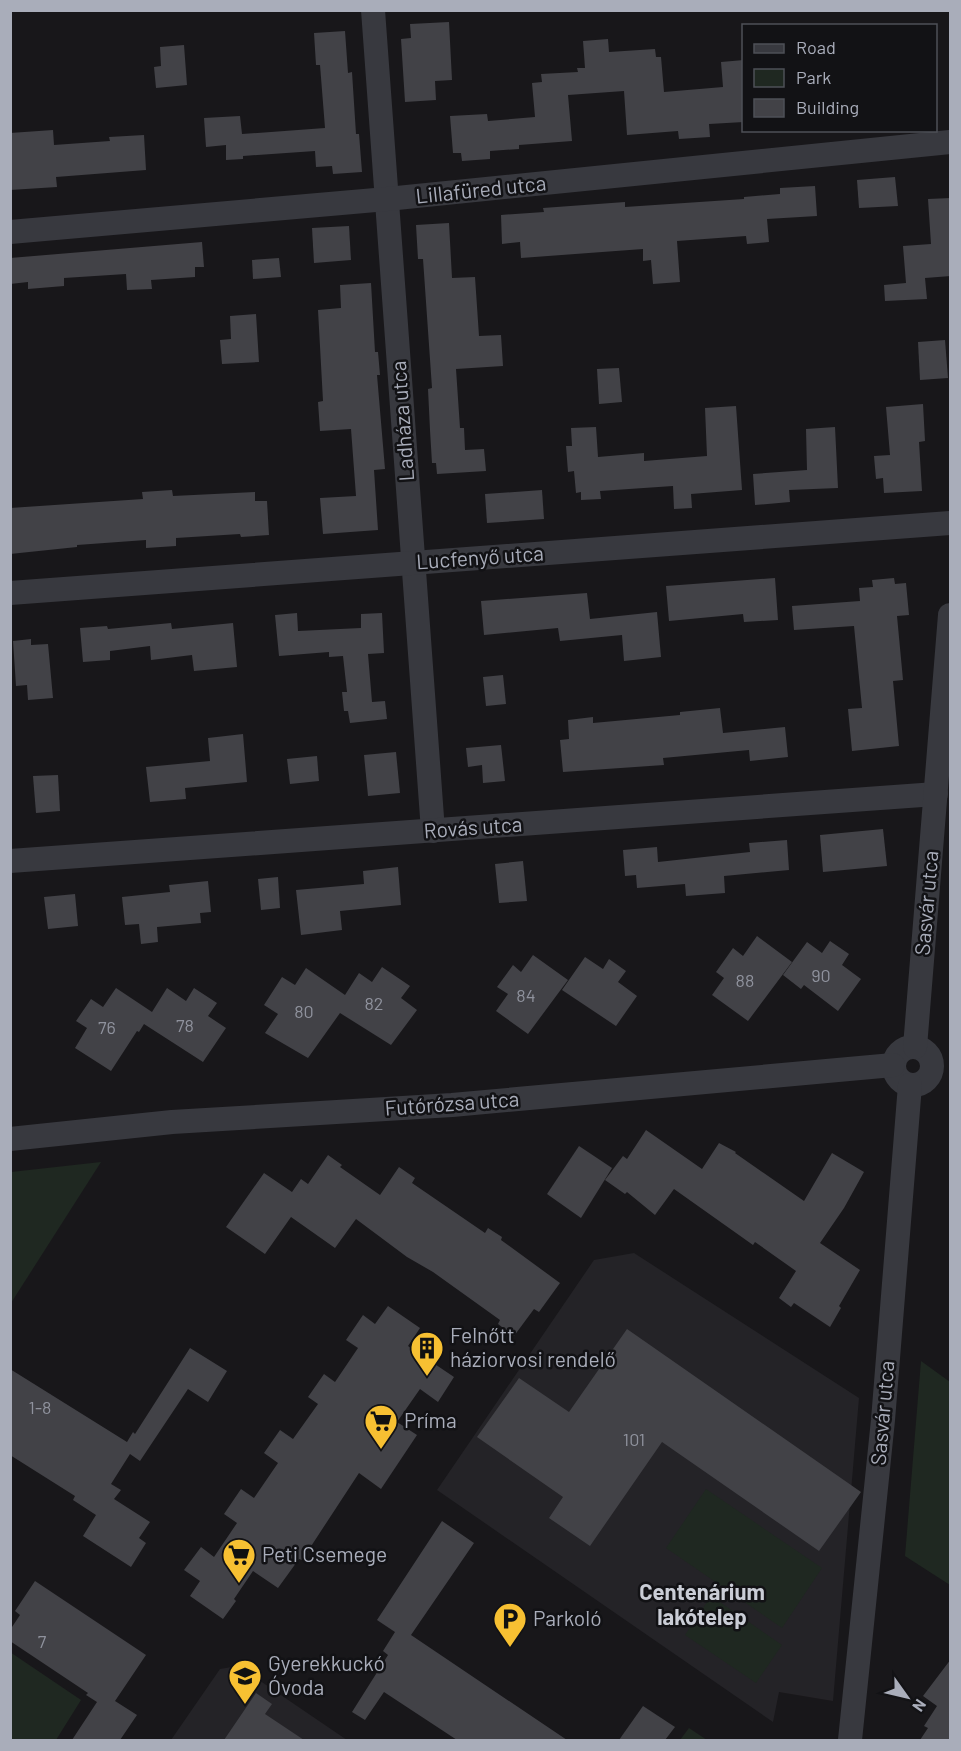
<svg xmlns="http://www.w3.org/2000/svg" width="961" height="1751" font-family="Barlow,sans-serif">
<rect width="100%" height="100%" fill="#18171a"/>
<g fill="#242327">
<polygon points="634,1253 859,1398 833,1701 779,1692 773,1722 437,1490 594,1260"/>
<polygon points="238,1666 347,1740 171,1740 220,1669"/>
</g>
<g fill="#1f2821">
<polygon points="101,1162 11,1303 11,1172"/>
<polygon points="921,1361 950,1382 950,1585 905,1556"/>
<polygon points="706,1489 822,1568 782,1628 666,1548"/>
<polygon points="711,1596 782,1645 756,1683 685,1635"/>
<polygon points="10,1652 81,1700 56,1740 11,1740"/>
<polygon points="689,1728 707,1740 680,1740"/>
</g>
<g fill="#424247">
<polygon points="449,22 452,80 435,81 436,100 405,102 401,39 411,38 410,24"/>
<polygon points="345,31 348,73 352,72 356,134 359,134 362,172 333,174 332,166 316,167 315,151 243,156 243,159 226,160 226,145 206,147 204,118 240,116 242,134 325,128 320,65 316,65 314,33"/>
<polygon points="608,39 609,52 655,49 656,57 661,57 664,92 723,87 721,62 744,60 744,122 709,124 710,137 679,139 678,131 627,135 624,91 568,95 572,141 519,145 519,149 490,151 490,159 462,161 461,153 453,153 450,116 487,114 488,121 535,117 532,83 542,82 541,74 578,72 577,68 585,68 583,41"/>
<polygon points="184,45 187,85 156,88 154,67 161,66 160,47"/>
<polygon points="53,130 54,145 110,141 109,137 144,135 146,170 56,177 57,187 10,190 10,133"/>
<polygon points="895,177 898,206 859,208 857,180"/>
<polygon points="815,186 817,216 767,219 769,242 747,244 746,236 677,241 680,282 653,284 651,260 643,261 643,249 521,258 520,242 502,244 501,215 544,212 543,208 625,202 625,207 744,199 744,197 780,194 780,188"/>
<polygon points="951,198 951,276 925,278 927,299 885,301 884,285 906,283 903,246 931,244 928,199"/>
<polygon points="449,223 452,278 475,277 479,336 501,335 503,366 456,369 460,428 464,428 465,450 484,449 486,471 437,474 436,463 432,463 430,430 428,389 432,388 423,259 418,259 416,225"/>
<polygon points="349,226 351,260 314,263 312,228"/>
<polygon points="202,242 204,267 195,267 195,277 151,280 152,289 127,290 126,274 64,278 64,286 28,289 28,282 10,284 10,258"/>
<polygon points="279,258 281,277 253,279 252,260"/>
<polygon points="371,283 375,352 378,352 380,375 377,375 385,469 374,470 378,530 323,534 320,498 356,496 351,429 320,431 318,402 323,401 318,310 341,308 340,285"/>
<polygon points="256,314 259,362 222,364 220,340 231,339 230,316"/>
<polygon points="945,340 948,378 920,380 918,342"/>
<polygon points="619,368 622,402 599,404 597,369"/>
<polygon points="923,404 925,441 919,442 922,491 884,493 883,478 876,479 874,456 890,455 886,407"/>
<polygon points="736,406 742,490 691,494 692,508 674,509 673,486 600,491 601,499 581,500 581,492 576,493 574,471 568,472 566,446 572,446 571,428 596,427 598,457 644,453 644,461 707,456 705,408"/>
<polygon points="835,427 838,488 789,490 790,502 755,505 753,474 807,470 806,429"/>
<polygon points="172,490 173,496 255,492 255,501 267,501 269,535 241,537 240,534 176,538 176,546 146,548 146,540 77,545 77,547 10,554 10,508 143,499 142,492"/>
<polygon points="542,490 544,519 487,523 485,494"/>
<polygon points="775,578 778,620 744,622 743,614 669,621 666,586"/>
<polygon points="894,578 895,584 906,583 909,615 897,616 903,680 893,681 899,746 852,751 848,709 862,708 854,626 794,630 792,606 860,601 859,588 873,587 872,580"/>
<polygon points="587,593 590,619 657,612 661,657 624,661 622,635 560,641 558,628 484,635 481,601"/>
<polygon points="297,613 298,631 361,628 361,614 382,613 384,653 368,654 372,702 385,701 387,719 350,723 348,711 344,711 342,692 347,692 343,656 329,657 329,652 279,656 275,615"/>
<polygon points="171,623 172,629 233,623 237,667 194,671 192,655 151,660 150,646 110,651 110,660 83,662 80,628 107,626 108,629"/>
<polygon points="31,639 31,645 48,644 53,698 28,700 27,685 16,686 13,641"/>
<polygon points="503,675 506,704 486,706 483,677"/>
<polygon points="720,708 723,733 785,727 788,757 750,761 749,750 663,758 664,765 563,772 560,740 569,739 568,720 593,717 593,723 680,715 680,712"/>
<polygon points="243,734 247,782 185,788 186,799 150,802 146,767 210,761 208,738"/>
<polygon points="501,745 505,781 483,783 482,765 468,767 466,748"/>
<polygon points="396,752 400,793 368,796 364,755"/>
<polygon points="317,756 319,781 290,784 287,759"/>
<polygon points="58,775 60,811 36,813 33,776"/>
<polygon points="883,829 887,866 823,872 820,835"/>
<polygon points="787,840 789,870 724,876 725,893 686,896 685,884 637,888 636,875 625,876 623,850 657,847 658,862 750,852 749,843"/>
<polygon points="523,861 527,901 499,903 495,864"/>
<polygon points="398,867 401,905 340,911 342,930 301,935 296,890 364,884 363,871"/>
<polygon points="278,877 280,908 261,910 258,879"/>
<polygon points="208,881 211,912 200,913 201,923 157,927 158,942 141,944 139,924 125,925 122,897 170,892 169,885"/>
<polygon points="75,894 78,926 48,929 44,897"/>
<polygon points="757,936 792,962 748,1021 712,995 724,978 716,972 733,948 743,956"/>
<polygon points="830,941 849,954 842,965 861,979 838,1011 804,985 801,989 783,975 807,942 822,953"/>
<polygon points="533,955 568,980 528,1034 496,1011 508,994 497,987 513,965 521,972"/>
<polygon points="585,957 603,969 609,959 626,971 618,982 637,996 616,1026 562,990"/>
<polygon points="382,967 410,986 401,998 417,1010 391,1045 340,1013 308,1058 265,1033 278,1014 264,1005 282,977 295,985 306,968 345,995 359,973 372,982"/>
<polygon points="116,988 152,1012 167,988 186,1001 194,988 217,1003 208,1016 226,1028 203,1062 144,1024 139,1032 137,1031 111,1071 75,1048 87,1028 76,1021 91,999 103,1007"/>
<polygon points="646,1130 702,1169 719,1143 736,1152 735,1153 804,1201 832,1153 864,1172 844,1208 820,1243 860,1270 839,1306 841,1308 830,1327 794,1303 791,1307 779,1298 796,1271 755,1242 753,1245 674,1189 655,1215 627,1192 625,1194 605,1180 623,1156 627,1159"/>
<polygon points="579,1146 612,1168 581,1218 547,1194"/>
<polygon points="328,1155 342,1165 340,1167 380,1195 399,1167 415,1178 412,1183 485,1233 488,1228 502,1237 501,1240 560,1283 539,1312 534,1309 514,1336 498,1324 500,1320 433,1272 407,1257 356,1219 335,1248 291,1217 265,1254 226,1227 264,1173 292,1192 301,1179 308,1184"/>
<polygon points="388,1306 420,1328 408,1346 454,1377 438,1402 420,1389 397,1422 417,1435 381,1489 359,1473 302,1560 299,1559 278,1588 253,1571 234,1599 236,1601 223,1619 190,1596 200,1581 184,1570 201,1547 214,1557 237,1523 224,1514 241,1489 254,1498 278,1463 264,1453 280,1430 293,1439 318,1404 308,1397 324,1374 335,1382 358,1348 346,1340 363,1315 375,1324"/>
<polygon points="627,1329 861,1492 819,1551 662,1442 590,1546 549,1518 563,1497 477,1437 519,1378 569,1412"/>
<polygon points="190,1348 227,1371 208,1402 188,1389 140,1461 130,1454 111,1484 121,1490 114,1499 150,1522 139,1538 146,1543 131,1567 83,1536 96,1515 73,1500 75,1496 10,1455 10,1369 127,1442 133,1432 135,1434"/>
<polygon points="442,1521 474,1543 411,1635 567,1740 457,1740 384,1692 365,1720 352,1712 388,1655 383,1651 395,1632 377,1620"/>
<polygon points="35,1581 146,1655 115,1701 137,1715 120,1740 72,1740 97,1702 86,1695 88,1693 10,1641 10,1630 20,1615 15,1611"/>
<polygon points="951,1659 951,1740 920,1740 928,1728 924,1726 937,1706 923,1696"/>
<polygon points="256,1693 272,1704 265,1714 304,1740 224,1740"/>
<polygon points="643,1706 675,1727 665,1740 619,1740"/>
</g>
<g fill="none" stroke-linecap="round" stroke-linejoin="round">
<g stroke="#38393f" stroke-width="24">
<polyline points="373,10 433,831"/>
<polyline points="10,232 387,199 950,142"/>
<polyline points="10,593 950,523"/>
<polyline points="10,861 936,794"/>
<circle cx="913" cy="1066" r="19"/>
<polyline points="915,1047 950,615"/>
<polyline points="10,1139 172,1122 452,1105 893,1065"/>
<polyline points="850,1740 883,1420 910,1085"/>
</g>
</g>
<defs>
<symbol id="building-pin" viewBox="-11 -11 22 30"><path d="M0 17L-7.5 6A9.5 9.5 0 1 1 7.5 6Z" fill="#f7c032" stroke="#121215"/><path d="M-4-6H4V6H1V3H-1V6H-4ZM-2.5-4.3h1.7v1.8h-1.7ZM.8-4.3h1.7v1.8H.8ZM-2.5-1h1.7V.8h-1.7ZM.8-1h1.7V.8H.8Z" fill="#111"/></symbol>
<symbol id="supermarket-pin" viewBox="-11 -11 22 30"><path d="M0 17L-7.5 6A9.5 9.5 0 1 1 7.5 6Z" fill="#f7c032" stroke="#121215"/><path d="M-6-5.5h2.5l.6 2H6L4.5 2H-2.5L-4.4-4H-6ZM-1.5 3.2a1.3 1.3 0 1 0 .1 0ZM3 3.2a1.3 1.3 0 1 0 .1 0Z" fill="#111"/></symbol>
<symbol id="parking-pin" viewBox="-11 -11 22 30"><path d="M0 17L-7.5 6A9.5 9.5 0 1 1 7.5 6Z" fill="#f7c032" stroke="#121215"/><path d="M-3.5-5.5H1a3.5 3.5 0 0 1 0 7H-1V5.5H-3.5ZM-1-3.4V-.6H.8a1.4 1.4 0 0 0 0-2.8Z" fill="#111"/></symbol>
<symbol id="school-pin" viewBox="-11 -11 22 30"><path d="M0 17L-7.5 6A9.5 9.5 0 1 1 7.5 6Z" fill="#f7c032" stroke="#121215"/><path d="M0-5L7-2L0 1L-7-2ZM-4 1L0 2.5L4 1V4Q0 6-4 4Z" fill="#111"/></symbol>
</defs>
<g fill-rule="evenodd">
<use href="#building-pin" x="408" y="1329" width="38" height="52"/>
<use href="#supermarket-pin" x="362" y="1402" width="38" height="52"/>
<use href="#supermarket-pin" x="220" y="1536" width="38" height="52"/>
<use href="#parking-pin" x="491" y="1600" width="38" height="52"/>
<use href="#school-pin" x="226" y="1657" width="38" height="52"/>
</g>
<g text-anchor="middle" stroke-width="5" stroke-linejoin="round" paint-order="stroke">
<g font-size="18" fill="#8f929d">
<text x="821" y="982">90</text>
<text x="745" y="987">88</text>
<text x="526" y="1002">84</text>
<text x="374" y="1010">82</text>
<text x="304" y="1018">80</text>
<text x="185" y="1032">78</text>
<text x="107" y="1034">76</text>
<text x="40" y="1414">1-8</text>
<text x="634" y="1446">101</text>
<text x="42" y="1648">7</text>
</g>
<g font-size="21" fill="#a9adba" stroke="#121215">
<text transform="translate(481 190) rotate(-6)" y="7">Lillafüred utca</text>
<text transform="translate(403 421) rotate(-94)" y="7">Ladháza utca</text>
<text transform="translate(480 558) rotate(-4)" y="7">Lucfenyő utca</text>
<text transform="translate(473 828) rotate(-4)" y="7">Rovás utca</text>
<text transform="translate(927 903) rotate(-85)" y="7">Sasvár utca</text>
<text transform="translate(452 1104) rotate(-4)" y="7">Futórózsa utca</text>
<text transform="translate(883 1413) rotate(-85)" y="7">Sasvár utca</text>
</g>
<g font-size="21" fill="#a9adba" stroke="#121215" text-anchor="start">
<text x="450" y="1343">Felnőtt<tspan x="450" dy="24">háziorvosi rendelő</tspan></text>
<text x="404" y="1428">Príma</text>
<text x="262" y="1562">Peti Csemege</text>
<text x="533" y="1626">Parkoló</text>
<text x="268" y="1671">Gyerekkuckó<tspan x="268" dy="24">Óvoda</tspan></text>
</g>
<g font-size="22" font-weight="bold" fill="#cacdd6" stroke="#121215">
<text x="702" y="1600">Centenárium<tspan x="702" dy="25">lakótelep</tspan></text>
</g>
</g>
<rect width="961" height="1751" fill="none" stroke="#a9adba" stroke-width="24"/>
<rect x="742" y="24" width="195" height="108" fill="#121215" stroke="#4e5057" stroke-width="1.5"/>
<rect x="754" y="44" width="30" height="9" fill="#38393f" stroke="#4e5057" stroke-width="1.5"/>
<text x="796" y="54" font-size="18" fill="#a9adba">Road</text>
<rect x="754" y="69" width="30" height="18" fill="#1f2821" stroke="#4e5057" stroke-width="1.5"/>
<text x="796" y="84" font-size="18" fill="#a9adba">Park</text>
<rect x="754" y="99" width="30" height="18" fill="#424247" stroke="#4e5057" stroke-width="1.5"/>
<text x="796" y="114" font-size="18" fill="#a9adba">Building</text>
<g transform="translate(907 1697) rotate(124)" stroke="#121215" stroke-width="4.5" paint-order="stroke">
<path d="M0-4.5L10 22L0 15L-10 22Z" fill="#a9adba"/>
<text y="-9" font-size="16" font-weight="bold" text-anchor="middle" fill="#a9adba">N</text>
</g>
</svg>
